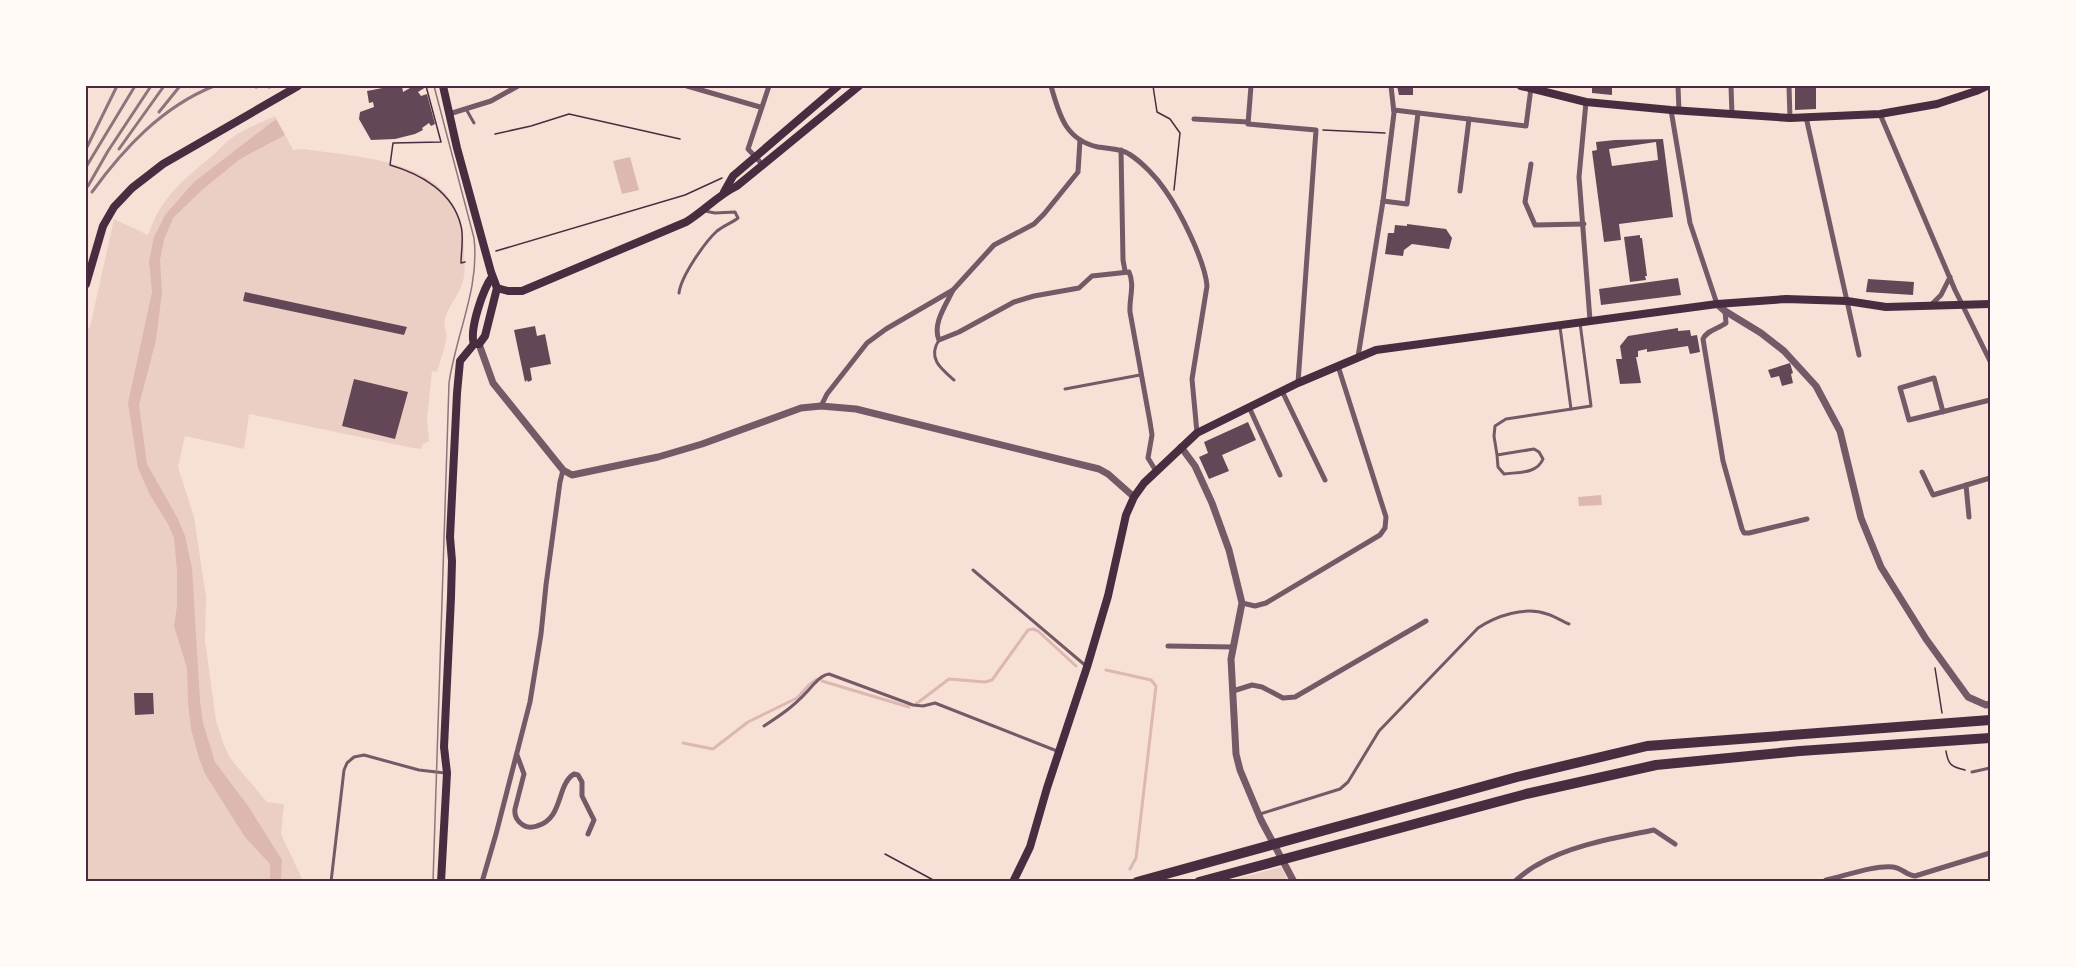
<svg xmlns="http://www.w3.org/2000/svg" width="2076" height="967" font-family="Raleway,sans-serif">
<rect width="100%" height="100%" fill="#f7e1d7"/>
<g fill="#ebcfc5">
<path d="M275,116L293,150L304,149C370,159 465,160 464,249C464,259 466,271 463,281C460,294 449,305 445,318C443,326 448,334 446,341C444,351 440,361 437,372L432,371L427,419L429,441L423,444L421,449L413,448L249,414L244,449L185,436L178,467L194,517L206,597L205,640L216,721L224,745L230,758L267,802L284,804L281,834L303,881L86,882V329L90,327L114,219L148,235C162,196 182,181 212,156C219,150 225,142 233,137C245,128 261,123 275,116Z"/>
<polygon points="1281,867 1288,881 1228,881"/>
</g>
<g fill="#dcb8b0">
<polygon points="276,119 285,135 240,159 202,190 173,218 164,240 160,260 162,292 156,340 139,405 147,464 178,519 185,536 192,568 200,701 203,723 215,762 248,806 282,860 281,881 270,882 270,864 245,837 205,774 199,758 191,729 188,703 187,668 174,626 177,606 177,571 174,538 168,524 150,495 138,468 128,403 152,292 149,261 154,237 165,215 194,182"/>
<polygon points="630,157 639,190 622,194 613,161"/>
<polygon points="1601,495 1602,505 1579,506 1578,497"/>
</g>
<g fill="none" stroke-linecap="round" stroke-linejoin="round">
<g stroke="#dcb8b0" stroke-width="3">
<polyline points="1106,670 1151,680 1156,686 1136,858 1130,869"/>
<polyline points="822,681 909,707"/>
<polyline points="916,704 949,679 985,682 992,680 1028,630 1033,629 1038,631 1076,666"/>
<polyline points="683,743 713,749 748,722 797,698 809,685 817,679"/>
</g>
</g>
<g fill="#644757" fill-rule="evenodd">
<polygon points="393,86 402,86 403,92 410,88 408,86 425,86 426,87 418,92 421,96 427,94 435,124 431,126 429,123 422,128 423,130 415,134 395,139 371,140 359,119 360,112 374,107 373,102 369,103 367,91"/>
<polygon points="1397,86 1413,86 1413,95 1399,95"/>
<polygon points="1592,86 1612,86 1612,95 1592,93"/>
<polygon points="1795,86 1816,86 1816,109 1795,110"/>
<path d="M1663,139L1673,217L1619,224L1621,240L1604,242L1592,151L1597,150L1596,142L1615,140ZM1656,142L1658,160L1612,166L1609,149Z"/>
<polygon points="1407,224 1446,229 1452,238 1449,249 1412,244 1404,250 1403,256 1385,254 1388,233 1394,233 1395,225 1407,226"/>
<polygon points="1640,235 1640,238 1642,238 1647,276 1645,276 1646,280 1630,282 1624,237"/>
<polygon points="1678,278 1681,295 1601,305 1599,289"/>
<polygon points="1868,279 1914,282 1913,295 1866,292"/>
<polygon points="245,292 407,327 404,335 243,301"/>
<polygon points="535,326 537,336 545,334 551,364 530,368 532,380 528,382 527,380 525,382 514,330"/>
<polygon points="1678,328 1678,331 1690,330 1691,336 1697,335 1700,352 1690,354 1688,346 1647,352 1647,349 1638,351 1638,357 1636,357 1641,383 1620,384 1616,359 1622,359 1620,346 1628,336"/>
<polygon points="1790,363 1793,373 1791,374 1793,383 1782,386 1779,376 1771,378 1768,370"/>
<polygon points="354,379 408,392 395,439 342,426"/>
<polygon points="1248,422 1256,440 1222,455 1229,471 1209,479 1199,457 1208,453 1204,442"/>
<polygon points="134,693 153,693 154,714 135,715"/>
</g>
<g fill="none" stroke-linecap="round" stroke-linejoin="round">
<g stroke="#4a2c40" stroke-width="1.5">
<path d="M426,86L441,142L393,143L390,165C421,174 453,192 461,226C464,237 461,252 461,263L465,262"/>
<polyline points="1153,86 1157,112 1170,119 1180,133 1174,190"/>
<polyline points="1323,130 1385,133"/>
<polyline points="495,134 531,126 569,114 680,139"/>
<polyline points="496,251 685,195 722,178"/>
<polyline points="1935,668 1942,713"/>
<path d="M1946,751C1948,765 1952,767 1965,770"/>
<polyline points="885,854 937,882"/>
</g>
<g stroke="#755966" stroke-width="3">
<polyline points="466,109 474,123"/>
<path d="M679,293C681,276 705,242 717,231C724,225 732,223 738,218L735,212L715,213L705,211"/>
<polyline points="1560,327 1571,409"/>
<path d="M939,340C927,358 941,369 954,380"/>
<polyline points="1065,389 1140,375"/>
<path d="M1497,455L1498,467L1504,474C1518,472 1537,474 1543,459L1539,452L1534,449L1497,455L1494,436L1495,426L1506,419L1591,406L1580,323"/>
<polyline points="973,570 1086,666"/>
<path d="M764,726C784,713 797,704 813,685C818,680 822,675 829,674L913,705L923,706L935,703L1057,751"/>
<polyline points="1972,772 1990,768"/>
<path d="M1260,814L1340,789L1348,782L1379,731L1478,628C1496,616 1525,606 1547,614C1554,616 1562,621 1569,624"/>
<polyline points="331,882 344,770 347,763 354,757 364,755 419,770 445,773"/>
</g>
<g stroke="#755966" stroke-width="5">
<polyline points="687,86 760,107"/>
<path d="M1051,86C1059,114 1065,140 1098,147C1109,149 1120,148 1129,154C1142,162 1157,178 1165,190C1180,211 1205,261 1207,286L1192,379L1197,433"/>
<polyline points="1251,86 1248,124 1316,130 1298,383"/>
<polyline points="1678,86 1679,111"/>
<polyline points="1731,86 1732,115"/>
<polyline points="1789,86 1790,118"/>
<polyline points="1586,102 1579,177 1590,320"/>
<polyline points="1394,110 1526,126 1531,88"/>
<polyline points="1671,110 1690,223 1717,304"/>
<polyline points="449,114 491,101 518,86"/>
<polyline points="1880,114 1955,290 1990,361"/>
<polyline points="1806,117 1859,355"/>
<polyline points="1194,119 1248,122"/>
<polyline points="1121,150 1123,260 1125,271"/>
<polyline points="1531,164 1525,202 1535,225 1584,224"/>
<polyline points="763,165 748,149 769,86"/>
<polyline points="1460,191 1469,119"/>
<polyline points="1383,201 1407,204 1418,113"/>
<path d="M953,290C946,305 932,324 939,340L959,332L1014,302L1034,296L1079,288L1092,276L1129,272C1135,285 1129,298 1130,312L1150,422L1152,435L1148,458L1156,471"/>
<polyline points="1931,305 1941,295 1950,277"/>
<path d="M1725,311L1726,323C1718,329 1707,330 1703,339L1723,461L1742,529L1744,533H1749L1807,519"/>
<polyline points="1358,357 1383,201 1394,113 1391,86"/>
<polyline points="1282,391 1325,480"/>
<polyline points="821,406 827,394 867,343 886,329 953,290 994,245 1034,224 1044,214 1078,172 1080,140"/>
<polyline points="1249,407 1280,475"/>
<polyline points="1943,412 1934,378 1900,388 1909,420 1990,400"/>
<polyline points="1922,472 1933,495 1990,478"/>
<polyline points="1966,485 1969,517"/>
<polyline points="1242,603 1255,606 1266,603 1380,535 1385,528 1386,517 1338,366"/>
<polyline points="1168,646 1233,647"/>
<polyline points="1233,691 1252,685 1262,687 1283,698 1295,697 1426,621"/>
<path d="M517,755L524,774L515,809C514,816 517,821 523,825C527,828 531,828 537,826C564,818 556,785 574,774L578,775L582,782V796L594,820L588,834"/>
<path d="M1826,880C1845,876 1874,865 1893,867C1902,868 1906,875 1915,876L1990,853"/>
<polyline points="482,882 496,834 530,702 541,634 546,585 560,482 563,470"/>
<path d="M1514,882C1521,876 1529,869 1537,865C1571,845 1615,838 1654,830L1675,844"/>
</g>
<g stroke="#755966" stroke-width="7">
<polyline points="1717,304 1725,311 1761,333 1784,351 1816,386 1840,431 1861,518 1881,567 1926,639 1968,697 1986,705 1990,704"/>
<polyline points="479,344 493,383 563,470 572,475 658,457 702,444 801,408 821,406 856,409 1099,469 1108,474 1134,497"/>
<polyline points="1181,447 1195,466 1212,503 1229,550 1242,603 1231,659 1236,754 1240,770 1261,820 1294,882"/>
</g>
<g stroke="#4a2c40" stroke-width="8">
<polyline points="443,86 457,148 491,272 497,288 485,336 479,344 474,344"/>
<polyline points="1521,86 1586,102 1671,110 1790,118 1880,114 1937,104 1976,91 1987,86"/>
<polyline points="724,192 733,176 838,86"/>
<polyline points="86,284 103,226 114,207 132,188 163,164 298,86"/>
<path d="M497,288L508,291H522L686,222C704,211 718,195 737,186L859,86"/>
<path d="M474,344C469,330 483,289 492,277"/>
<polyline points="441,882 447,773 444,747 451,597 452,561 450,537 457,393 460,361 474,344"/>
<polyline points="1013,882 1030,847 1047,788 1087,667 1108,596 1126,515 1134,497 1144,483 1197,433 1298,383 1376,350 1717,304 1786,299 1847,301 1886,307 1990,304"/>
</g>
<g stroke="#4a2c40" stroke-width="10">
<polyline points="1137,882 1517,777 1647,746 1990,720"/>
<polyline points="1199,882 1526,794 1656,765 1800,751 1990,738"/>
</g>
<path stroke="#8f747c" stroke-width="1.5" d="M433,882L449,383C456,334 480,288 474,238L434,86"/>
<g stroke="#8f747c" stroke-width="3">
<polyline points="256,87 259,86"/>
<polyline points="269,87 272,86"/>
<polyline points="159,112 180,86"/>
<polyline points="87,147 117,86"/>
<polyline points="119,149 164,86"/>
<polyline points="86,167 135,86"/>
<polyline points="88,186 108,151 151,86"/>
<path d="M92,192C124,148 162,107 214,86"/>
</g>
</g>
<rect width="2076" height="967" fill="none" stroke="#fffaf5" stroke-width="174"/>
<rect x="87" y="87" width="1902" height="793" fill="none" stroke="#4a2c40" stroke-width="2"/>
</svg>
